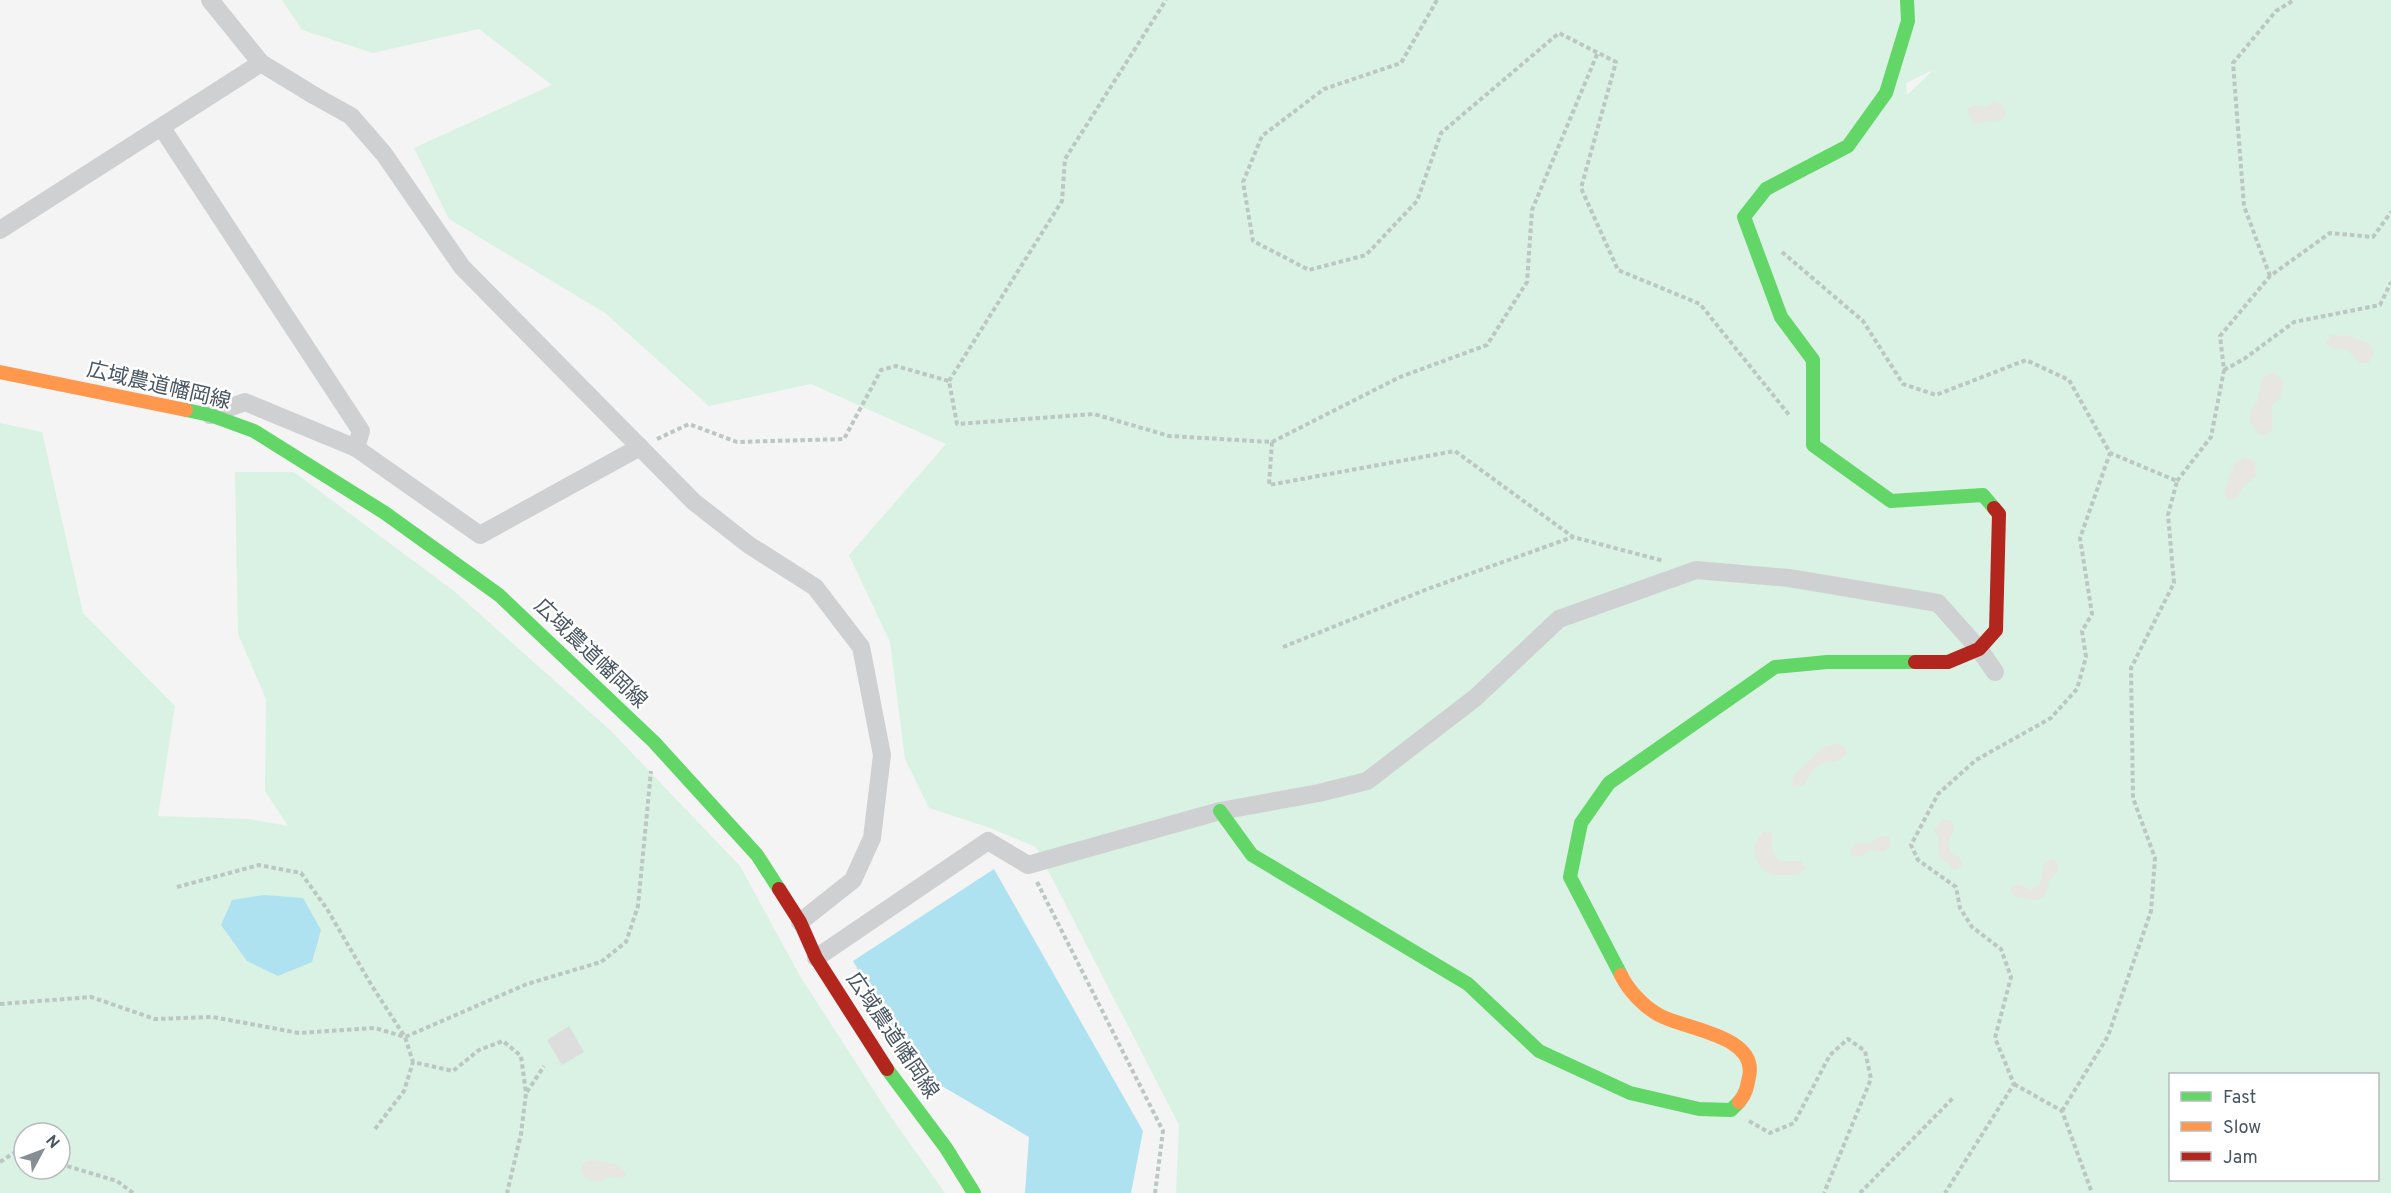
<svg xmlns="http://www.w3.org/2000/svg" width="2391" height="1193" font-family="Overpass,'Noto Sans JP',sans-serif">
<rect width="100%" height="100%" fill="#f4f4f4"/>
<g fill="#d9f2e3" fill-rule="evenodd">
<path d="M282,0H2391V1193H1176L1179,1125L1036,847L990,828L929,808L905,759L890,642L849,555L946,444L811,384L709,406L605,313L449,219L414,148L552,85L479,29L373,53L302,30ZM1931,71H1932L1907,95L1906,83ZM2170,1074H2378V1180H2170Z"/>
<path d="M0,423L42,432L83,613L175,706L158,816L249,819L288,826L265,791L266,699L238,634L235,472H294L454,591L611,731L740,866L800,976L891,1117L945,1193H0ZM24,1133H60V1169H24Z"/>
</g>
<g fill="#e7e6e1">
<polygon points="1994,101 2002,104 2006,114 2002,120 1974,123 1967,110 1973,105 1987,107"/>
<polygon points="2331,335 2353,337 2370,344 2374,354 2368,363 2360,363 2348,350 2331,348 2326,343"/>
<polygon points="2274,373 2284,382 2280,398 2272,405 2272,430 2262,436 2249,421 2252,408 2257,403 2263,377"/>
<polygon points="2245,457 2255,462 2256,476 2242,488 2237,498 2228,500 2224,492 2234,463"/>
<path d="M1837,744L1844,746L1847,753C1837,766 1832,758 1820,765C1812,768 1808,778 1804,785L1795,787L1791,784L1794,775L1824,747Z"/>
<polygon points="1943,819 1951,820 1954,828 1948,845 1953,855 1959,857 1963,865 1955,870 1939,856 1938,837 1934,830"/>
<path d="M1763,832L1772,833V852L1780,861H1801L1806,868L1800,874C1772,877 1756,877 1754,844Z"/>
<polygon points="1882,836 1889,837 1891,846 1883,852 1871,850 1862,856 1853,857 1850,851 1858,842 1870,843"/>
<polygon points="2051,859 2057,862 2058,871 2049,881 2045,896 2037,900 2015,897 2011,893 2011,888 2018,884 2032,890 2040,884 2044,864"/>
<polygon points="592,1160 616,1164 626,1173 624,1178 608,1177 599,1182 586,1179 581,1171 583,1163"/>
</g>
<g fill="#aee2f0">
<polygon points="994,869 1143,1131 1131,1193 1025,1193 1029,1137 916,1071 853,961"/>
<polygon points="264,895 303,898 321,930 312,962 278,976 247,961 221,925 232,900"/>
</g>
<polygon fill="#ddddde" points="569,1026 584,1052 562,1065 547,1040"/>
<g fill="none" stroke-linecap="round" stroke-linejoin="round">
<g stroke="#bcc7c4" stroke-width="4" stroke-dasharray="4.5 3" stroke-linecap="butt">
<polyline points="1437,0 1401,63 1324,89 1262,136 1243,182 1253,241 1309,270 1366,255 1417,201 1441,133 1559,33 1616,62 1581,188 1618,270 1700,304 1790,416"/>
<polyline points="1782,252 1863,321 1903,384 1936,395 2026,360 2069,380 2110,453 2080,538 2092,614 2082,631 2086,657 2077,689 2051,718 1976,760 1938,794 1911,845 1918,860 1956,887 1960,908 1972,927 2001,949 2011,977 1995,1038 2014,1084 1945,1193"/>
<polyline points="2270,276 2244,206 2233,63 2276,11 2294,0"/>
<polyline points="2224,370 2244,359 2294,322 2380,305 2391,282"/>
<polyline points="949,381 1062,201 1065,159 1166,0"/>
<polyline points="657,439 689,424 737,442 844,439 881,370 896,366 949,381 957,424 1094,414 1169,436 1272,442 1269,485 1455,451 1573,537 1664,561"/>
<polyline points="1272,442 1400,377 1487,345 1527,282 1532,210 1598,52"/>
<polyline points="2177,481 2211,437 2224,370 2220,336 2270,276 2330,233 2373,237 2391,212"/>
<polyline points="1283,647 1430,588 1573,537"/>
<polyline points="1037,882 1163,1131 1155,1193"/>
<polyline points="177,887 259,865 301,873 327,909 372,986 405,1037 413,1062 453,1071 479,1050 503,1041 521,1056 526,1093 521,1134 507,1193"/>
<polyline points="0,1004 91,997 155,1019 213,1017 299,1033 375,1028 405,1037 527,984 601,962 626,942 638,906 651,771"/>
<polyline points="2014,1084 2062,1111 2092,1193"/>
<polyline points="527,1092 544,1066"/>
<polyline points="2062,1111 2108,1036 2151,911 2155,858 2133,798 2131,668 2174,583 2168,515 2177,481 2110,453"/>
<polyline points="1749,1121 1770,1133 1794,1123 1830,1055 1848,1039 1865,1051 1871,1079 1824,1193"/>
<polyline points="375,1129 404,1091 413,1062"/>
<polyline points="0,1162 17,1151 24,1153"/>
<polyline points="60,1164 117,1181 133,1193"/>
<polyline points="1860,1193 1953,1098"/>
</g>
<g stroke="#ced0d2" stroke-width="18">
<polyline points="210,0 261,63 315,96 351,116 384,154 462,267 694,502 749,545 815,587 861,647 882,755 872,838 853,880 800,922"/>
<polyline points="162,128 361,431 356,448"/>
<polyline points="0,230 261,63"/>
<polyline points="210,415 245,402 356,448 480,535 640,447"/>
<polyline points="816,958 988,841 1028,865 1220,811 1319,793 1367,781 1475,698 1559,619 1696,570 1789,578 1938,603 1979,649 1995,672"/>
</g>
<g stroke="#63d668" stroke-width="14">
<polyline points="1907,0 1908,21 1886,93 1848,146 1766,189 1744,217 1781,317 1813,360 1813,445 1891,501 1983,495 1994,508"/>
<polyline points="186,410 210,415 254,431 385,513 499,595 654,742 757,855 779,889"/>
<polyline points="1220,811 1252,855 1468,984 1539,1051 1630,1093 1699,1109 1731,1110 1739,1102"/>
<polyline points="1621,975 1570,877 1581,823 1609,783 1775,667 1827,662 1915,662"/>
<polyline points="887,1069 946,1148 974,1193"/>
</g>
<g stroke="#ff974d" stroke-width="14">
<polyline points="0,372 186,410"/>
<path d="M1621,975C1628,990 1644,1007 1659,1015C1683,1029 1759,1035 1749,1077C1747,1087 1746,1094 1739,1102"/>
</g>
<g stroke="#b3261e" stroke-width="14">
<polyline points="1915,662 1948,662 1979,649 1996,630 1999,514 1994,508"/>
<polyline points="779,889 800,922 816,958 887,1069"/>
</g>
</g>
<g text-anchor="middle" stroke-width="5" stroke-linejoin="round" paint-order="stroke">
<g font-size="21" fill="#4a5661" stroke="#fff">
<text transform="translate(159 385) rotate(13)" y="7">広域農道幡岡線</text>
<text transform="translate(591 653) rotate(44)" y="7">広域農道幡岡線</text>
<text transform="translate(893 1035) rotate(56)" y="7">広域農道幡岡線</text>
</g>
</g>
<rect x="2169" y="1073" width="210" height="108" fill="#ffffff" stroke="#b7bbc0" stroke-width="1.5"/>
<rect x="2181" y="1092" width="30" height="9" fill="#63d668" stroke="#b7bbc0" stroke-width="1.5"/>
<text x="2223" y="1103" font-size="18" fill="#4a5661">Fast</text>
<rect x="2181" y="1122" width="30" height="9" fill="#ff974d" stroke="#b7bbc0" stroke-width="1.5"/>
<text x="2223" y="1133" font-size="18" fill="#4a5661">Slow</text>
<rect x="2181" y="1152" width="30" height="9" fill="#b3261e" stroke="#b7bbc0" stroke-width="1.5"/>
<text x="2223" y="1163" font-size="18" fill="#4a5661">Jam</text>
<g transform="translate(42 1151) rotate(49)"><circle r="28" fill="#ffffff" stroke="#b7bbc0" stroke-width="1.5"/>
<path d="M0-4.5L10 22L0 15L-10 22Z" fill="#868d94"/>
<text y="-9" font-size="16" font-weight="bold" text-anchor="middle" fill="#4a5661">N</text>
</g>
</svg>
